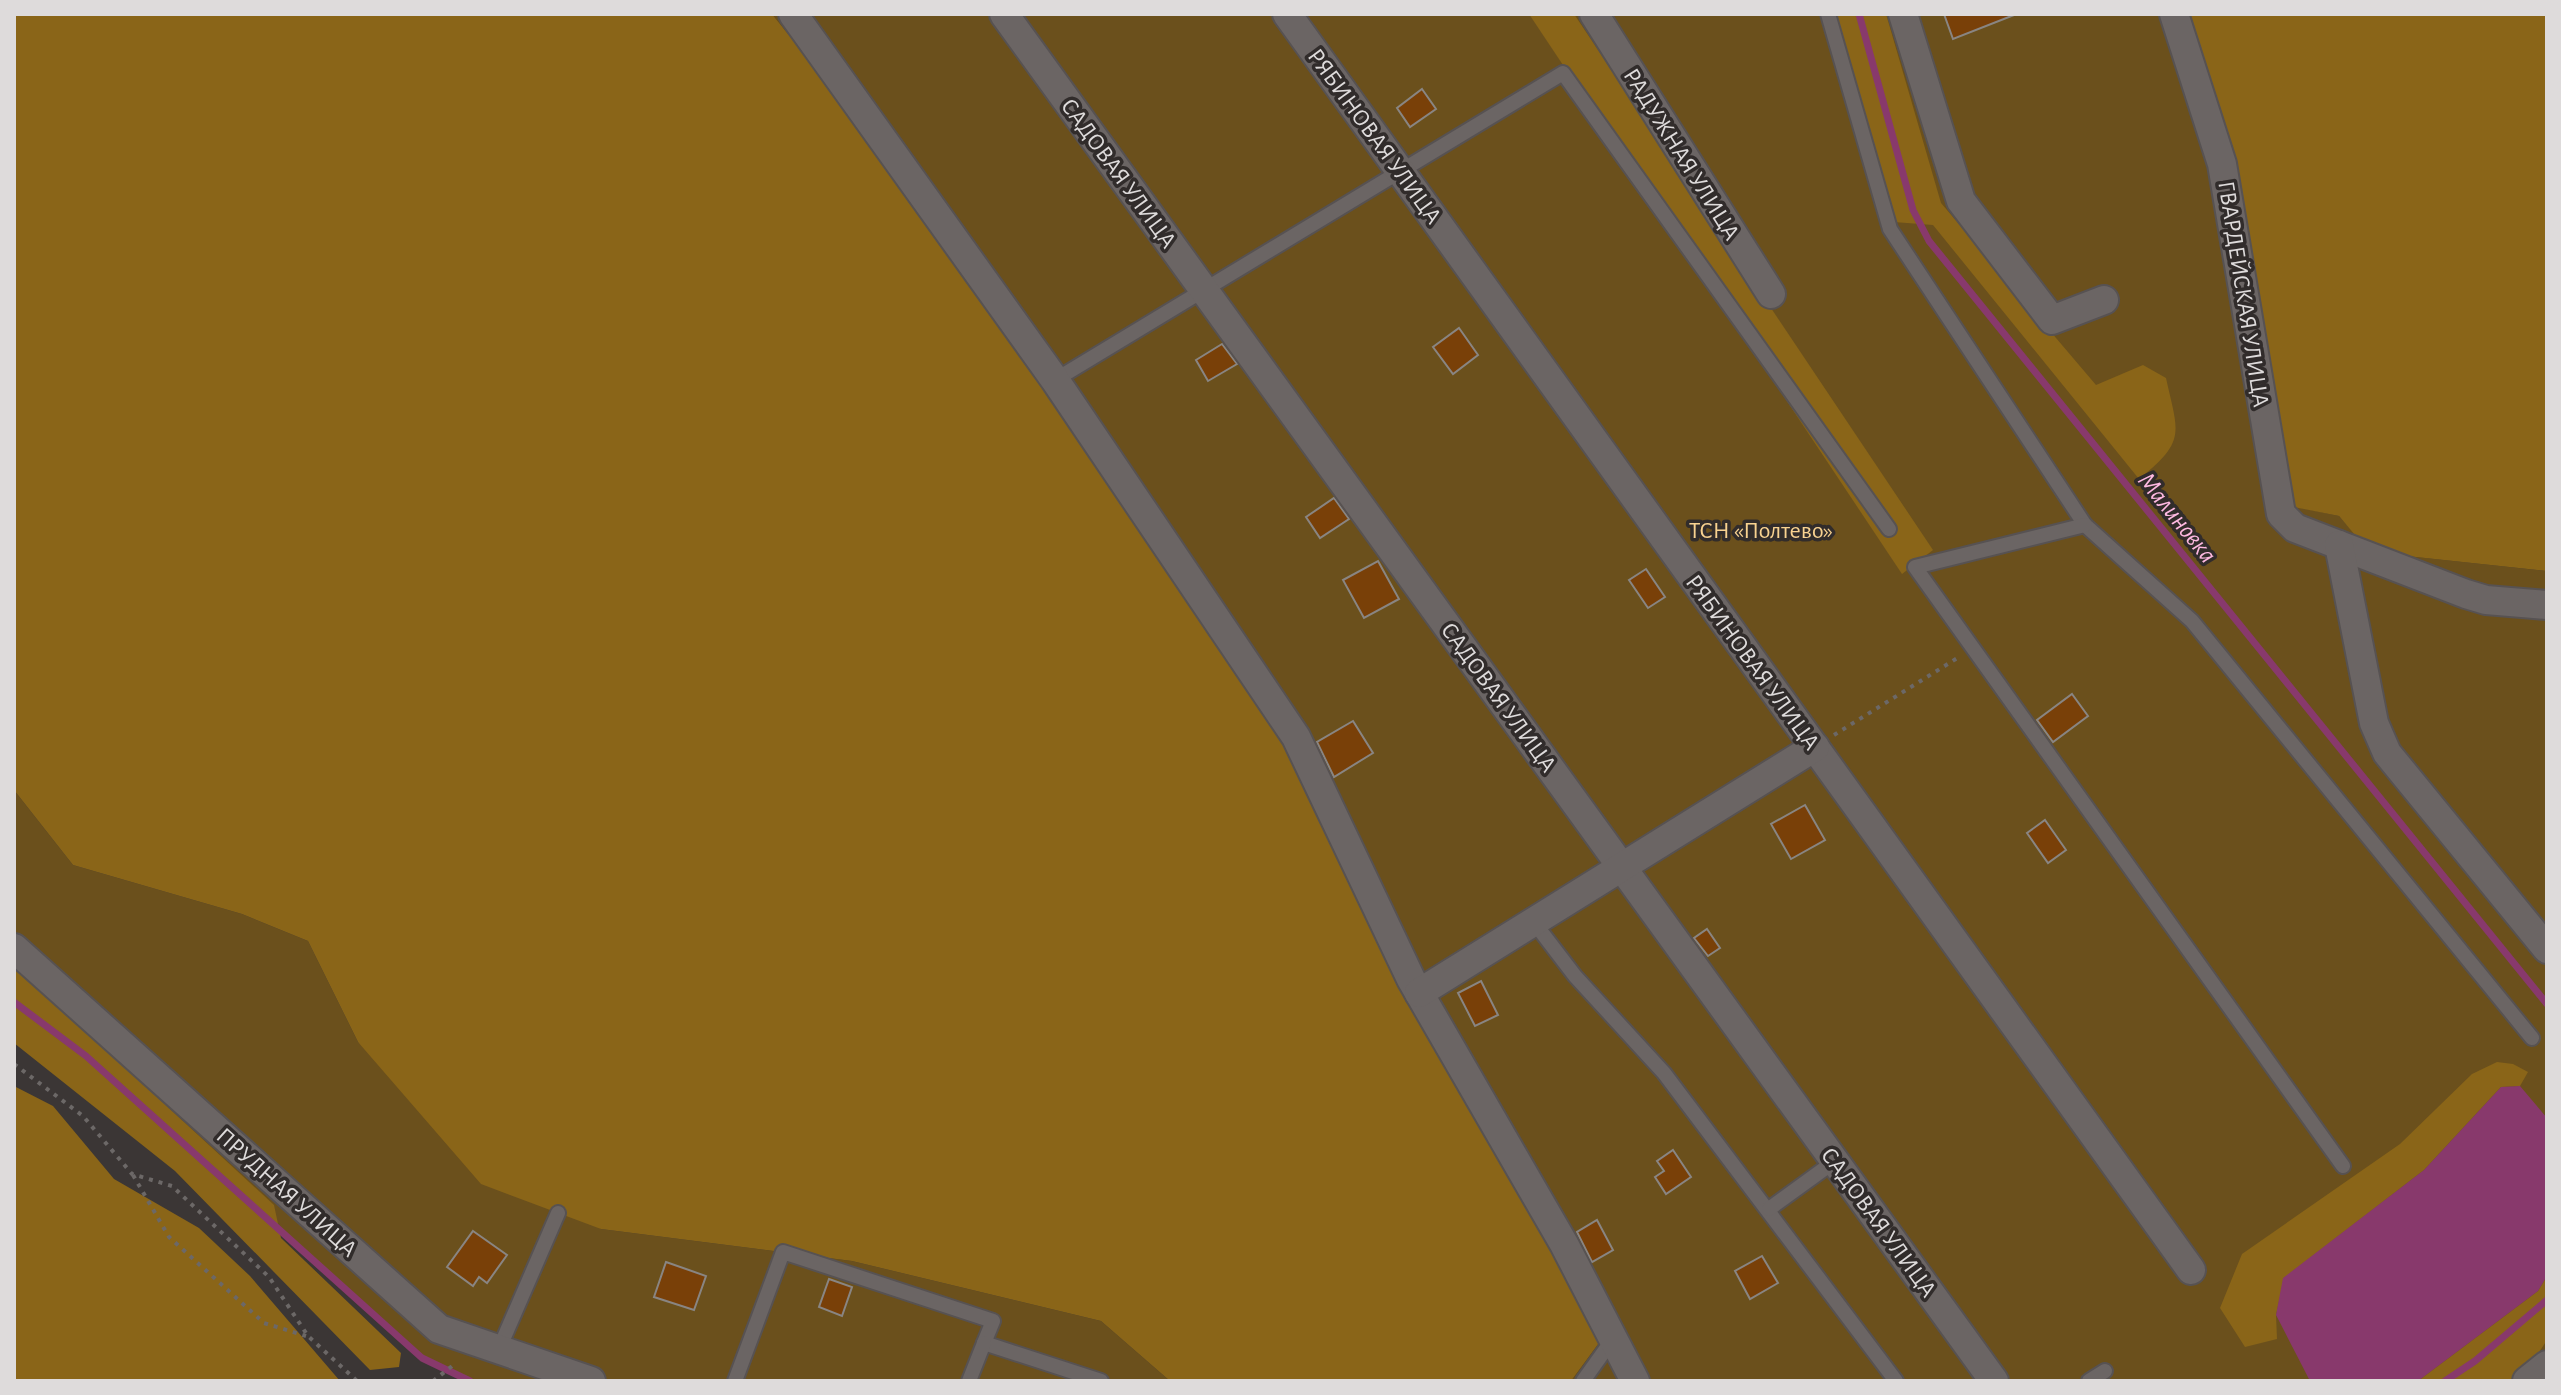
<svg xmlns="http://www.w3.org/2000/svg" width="2561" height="1395" font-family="'Alegreya Sans',sans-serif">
<rect width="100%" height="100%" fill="#3b3635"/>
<g fill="#6b501c">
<polygon points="772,14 2174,14 2222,164 2279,503 2339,516 2370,552 2547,571 2547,1381 1571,1381 1599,1343 919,197"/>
<polygon points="14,790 73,865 242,914 308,941 358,1042 601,1229 852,1261 1101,1321 1170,1381 475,1381 422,1358 86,1056 14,1002"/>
</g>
<g fill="#8a6518">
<polygon points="14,14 772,14 919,197 1218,625 1344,837 1597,1308 1599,1343 1571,1381 1170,1381 1101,1321 852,1261 601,1229 481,1184 358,1042 308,941 242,914 73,865 14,790"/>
<polygon points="1529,14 1574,14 1933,550 1902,574"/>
<path d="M1835,14H1886L1941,203L2096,385L2143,365L2166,378C2178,433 2187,441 2139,479L1933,225L1894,222Z"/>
<polygon points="2174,14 2547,14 2547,571 2369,552 2339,516 2279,504 2222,164"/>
<polygon points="14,965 274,1205 281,1238 401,1353 399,1367 370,1370 175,1171 14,1043"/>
<polygon points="2497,1062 2513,1064 2528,1072 2520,1086 2501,1087 2424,1170 2284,1278 2276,1315 2277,1339 2245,1347 2220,1308 2242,1254 2400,1144 2472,1074"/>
<polygon points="14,1086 53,1106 114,1179 199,1228 250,1276 340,1381 14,1381"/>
<polygon points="2547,1276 2547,1340 2520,1381 2418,1381 2538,1291"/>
</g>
<polygon fill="#88396c" points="2520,1086 2547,1118 2547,1276 2538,1291 2418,1381 2310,1381 2276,1315 2283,1278 2424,1170 2501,1087"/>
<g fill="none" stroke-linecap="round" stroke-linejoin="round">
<g stroke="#88396c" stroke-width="7">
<polyline points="1859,14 1913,210 1929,241 2547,1004"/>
<polyline points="14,1002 86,1056 422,1358 470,1381"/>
<polyline points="2445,1381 2475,1361 2547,1300"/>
</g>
</g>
<g fill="#794008" stroke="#898582" stroke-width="2">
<polygon points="1944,14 2014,14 2014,15 1953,39"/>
<polygon points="1422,89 1436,109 1410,127 1397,108"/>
<polygon points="1459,328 1478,355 1453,374 1433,347"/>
<polygon points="1222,344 1237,364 1208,381 1196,360"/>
<polygon points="1334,498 1349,519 1320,538 1306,517"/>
<polygon points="1378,561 1399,599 1364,618 1343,580"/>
<polygon points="1646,569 1665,597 1648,608 1629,580"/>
<polygon points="2072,694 2088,716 2053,742 2037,720"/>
<polygon points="1353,721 1373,753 1334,777 1317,742"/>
<polygon points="1805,805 1825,840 1791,859 1771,824"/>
<polygon points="2045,820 2066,850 2048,863 2027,833"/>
<polygon points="1707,929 1720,948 1708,956 1694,938"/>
<polygon points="1481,981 1498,1015 1475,1026 1458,993"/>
<polygon points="1673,1150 1691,1177 1666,1194 1655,1177 1664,1171 1657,1161"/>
<polygon points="1597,1220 1613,1250 1592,1262 1577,1232"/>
<polygon points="473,1231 507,1255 487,1283 479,1277 473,1286 447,1267"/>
<polygon points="1762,1256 1778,1283 1750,1299 1735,1271"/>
<polygon points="666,1262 706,1276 694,1310 654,1297"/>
<polygon points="829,1279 852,1287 842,1316 819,1307"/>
</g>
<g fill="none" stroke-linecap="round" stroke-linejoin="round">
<defs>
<g id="service">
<polyline points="1828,14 1890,229 2085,525 2192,621 2532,1038"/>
<polyline points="1055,380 1563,73 1889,529"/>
<polyline points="2085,525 1915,567 2343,1166"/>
<polyline points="1533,921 1575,976 1664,1073 1896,1381"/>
<polyline points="1769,1209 1835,1161"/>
<polyline points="499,1349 558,1213"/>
<polyline points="735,1381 783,1252 993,1321 984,1343 1101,1381"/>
<polyline points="969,1381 984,1343"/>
<polyline points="1583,1381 1613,1339"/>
<polyline points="2089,1381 2105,1371"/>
</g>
<g id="minor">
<polyline points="793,14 1055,380 1296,737 1411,979 1564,1244 1635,1381"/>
<polyline points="1004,14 1994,1381"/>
<polyline points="1287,14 2191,1270"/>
<polyline points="1594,14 1771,294"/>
<polyline points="1903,14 1961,201 2052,320 2104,300"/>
<polyline points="2174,14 2222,164 2281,514 2295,528 2466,594 2486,600 2547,605"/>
<polyline points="2339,545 2374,723 2387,753 2547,949"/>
<polyline points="14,948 439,1329 591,1381"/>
<polyline points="1419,993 1815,747"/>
<polyline points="2527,1381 2547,1365"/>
</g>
</defs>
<use href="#service" stroke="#575252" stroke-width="18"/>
<use href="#minor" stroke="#575252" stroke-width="32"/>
<g stroke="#6c6867" stroke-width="4" stroke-dasharray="4 6" stroke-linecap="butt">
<polyline points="1834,735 1959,657"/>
<polyline points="14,1064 83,1116 132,1174 172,1186 269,1277 308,1336 357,1381"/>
<polyline points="133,1175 169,1237 264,1323 306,1336"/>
<polyline points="433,1381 456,1363"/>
</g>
<use href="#service" stroke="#6b6564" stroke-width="14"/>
<use href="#minor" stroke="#6b6564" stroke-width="28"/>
</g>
<g text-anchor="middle" stroke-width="7" stroke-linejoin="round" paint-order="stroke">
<g font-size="24" fill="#dedbdb" stroke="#312c2b">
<text transform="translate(1375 136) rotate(54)" y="8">РЯБИНОВАЯ УЛИЦА</text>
<text transform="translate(1682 154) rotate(58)" y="8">РАДУЖНАЯ УЛИЦА</text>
<text transform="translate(1119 173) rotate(54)" y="8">САДОВАЯ УЛИЦА</text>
<text transform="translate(2244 294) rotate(81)" y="8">ГВАРДЕЙСКАЯ УЛИЦА</text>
<text transform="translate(1753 662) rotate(54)" y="8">РЯБИНОВАЯ УЛИЦА</text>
<text transform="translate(1499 697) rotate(54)" y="8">САДОВАЯ УЛИЦА</text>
<text transform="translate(287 1192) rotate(42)" y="8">ПРУДНАЯ УЛИЦА</text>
<text transform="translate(1879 1222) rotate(54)" y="8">САДОВАЯ УЛИЦА</text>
</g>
<g font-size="24" fill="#f8d290" stroke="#312c2b">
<text x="1761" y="538">ТСН «Полтево»</text>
</g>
<g font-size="26" font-style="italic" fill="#feb9e1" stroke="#312c2b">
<text transform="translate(2178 517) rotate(51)" y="9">Малиновка</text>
</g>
</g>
<rect width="2561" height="1395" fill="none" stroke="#dedbdb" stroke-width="32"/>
</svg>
